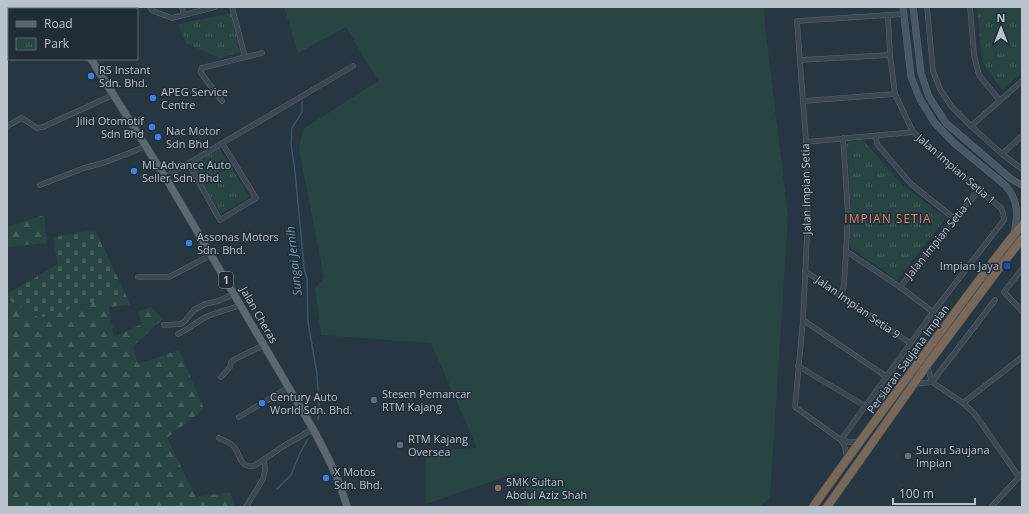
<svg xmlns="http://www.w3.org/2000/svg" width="1029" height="514" font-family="'Open Sans',sans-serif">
<defs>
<pattern id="forest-firs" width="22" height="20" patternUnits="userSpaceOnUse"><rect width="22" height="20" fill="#284443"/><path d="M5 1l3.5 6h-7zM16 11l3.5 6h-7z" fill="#455d5d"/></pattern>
<pattern id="cemetery-stones" width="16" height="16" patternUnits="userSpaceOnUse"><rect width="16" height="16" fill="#284443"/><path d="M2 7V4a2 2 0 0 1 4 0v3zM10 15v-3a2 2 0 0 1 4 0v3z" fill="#455d5d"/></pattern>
<pattern id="park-tufts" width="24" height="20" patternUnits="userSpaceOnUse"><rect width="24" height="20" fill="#284443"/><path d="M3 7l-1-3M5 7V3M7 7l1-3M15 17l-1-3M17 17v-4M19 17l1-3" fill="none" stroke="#455d5d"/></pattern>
</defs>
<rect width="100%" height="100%" fill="#263743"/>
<polygon fill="#284443" points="284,7 764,7 765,26 788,216 770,498 759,507 528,507 519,472 426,504 426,451 477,448 431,343 321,335 315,288 324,278 299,149 303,129 378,81 346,27 298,53"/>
<g fill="url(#forest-firs)">
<polygon points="44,215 47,243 7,247 7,227"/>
<polygon points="125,293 130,305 109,307 114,337 142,324 138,311 151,307 163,319 133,346 138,364 179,350 204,409 167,438 196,497 230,492 236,507 7,507 7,299 40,318"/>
</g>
<polygon fill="url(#cemetery-stones)" points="95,230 125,293 40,318 7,299 7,294 58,264 53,237"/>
<g fill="url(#park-tufts)">
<polygon points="977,7 1022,7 1022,72 1002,90 982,62"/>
<polygon points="231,13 240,52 220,58 186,43 178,24"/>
<polygon points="863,140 902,185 946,218 897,280 850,247 851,207 847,142"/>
<polygon points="219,147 249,197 221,214 191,165"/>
</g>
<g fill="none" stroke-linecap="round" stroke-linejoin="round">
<g stroke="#39566a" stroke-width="1.5">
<polyline points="302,102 302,112 298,119 292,128 291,144 295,171 304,268 307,279 308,322 317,374 319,405 318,420"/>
<polyline points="277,489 291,475 300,453 308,439"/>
</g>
<defs>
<g id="street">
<polyline points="150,7 153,11 172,18 215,7"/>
<polyline points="182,7 184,15"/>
<polyline points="232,7 245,57"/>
<polyline points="927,7 933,71 940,89 951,106 971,126 1002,154 1022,169"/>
<polyline points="970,7 974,55 979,75 1000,101"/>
<polyline points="17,9 23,7"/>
<polyline points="7,13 9,12"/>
<polyline points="800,60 890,55"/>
<polyline points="222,101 201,73 201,70 202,68 262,53"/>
<polyline points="803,101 895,94"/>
<polyline points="7,126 22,118 37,128 43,127 113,95"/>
<polyline points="971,126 1022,81"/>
<polyline points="876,136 877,144 911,184 955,219"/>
<polyline points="806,142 913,132"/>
<polyline points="1002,154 1022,136"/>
<polyline points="188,163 220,220 256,198 222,143"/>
<polyline points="165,177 353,66"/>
<polyline points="40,185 84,168 103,163 129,153 146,146"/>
<polyline points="846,251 900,287 933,312"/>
<polyline points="1022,269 1004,292 1022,311"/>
<polyline points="805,271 910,343"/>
<polyline points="138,277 169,277 211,255"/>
<polyline points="900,287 979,190"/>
<polyline points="841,295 844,286 848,214 843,138"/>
<polyline points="803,320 887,377"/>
<polyline points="164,325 181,324 185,321 194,310 205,304 218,301 234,294"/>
<path d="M178,334C189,329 197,321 208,316C218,312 230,309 241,305"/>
<polyline points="927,365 932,382"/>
<polyline points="798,366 865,406"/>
<polyline points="221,377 230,367 231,362 235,359 264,345"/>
<polyline points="932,382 995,300"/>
<polyline points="914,384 932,382 963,403 974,413 1019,477"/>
<polyline points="963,403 1022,357"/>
<polyline points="239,417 289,387"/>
<path d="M219,438C224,441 232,443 235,448C241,457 240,468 254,466L282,447L313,429"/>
<polyline points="841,440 933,312 1004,220 1003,213 1001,208 979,190 913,132 895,94 890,55 888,16"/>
<path d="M841,440C846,446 846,452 847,459"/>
<path d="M859,441C852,443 848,442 841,440L795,407L803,320L808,214L806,142L797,21L904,14"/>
<polyline points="246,507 263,479 265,470 264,459"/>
<polyline points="991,507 1022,474"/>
</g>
<g id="secondary">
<path d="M903,7L911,77L920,99L934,122L954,143L1005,185C1019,201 1018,214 1014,234"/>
<polyline points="913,7 921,73 929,97 946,123 1011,179 1022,185"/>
</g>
<g id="primary">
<polyline points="55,7 56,9"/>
<path d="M91,59L167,180L313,429C327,455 339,478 347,507"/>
</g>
<g id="highway">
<path d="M813,507C852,451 894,396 934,341C963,302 991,262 1022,225"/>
<polyline points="827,507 927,365 1003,263 1022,239"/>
</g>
</defs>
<use href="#street" stroke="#596670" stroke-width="5.5"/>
<use href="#secondary" stroke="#596670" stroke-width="7"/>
<use href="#primary" stroke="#47545f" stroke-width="8"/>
<use href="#highway" stroke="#45535d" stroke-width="9"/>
<use href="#street" stroke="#3b4853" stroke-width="4.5"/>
<use href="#secondary" stroke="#485866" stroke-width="6"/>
<use href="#primary" stroke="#596873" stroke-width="7"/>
<use href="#highway" stroke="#796757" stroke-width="8"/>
</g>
<g fill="#3f7fe0" stroke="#1f2d38" stroke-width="1.5">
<circle cx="91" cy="76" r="4"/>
<circle cx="153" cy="98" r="4"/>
<circle cx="152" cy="127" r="4"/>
<circle cx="158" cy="137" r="4"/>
<circle cx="134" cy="171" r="4"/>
<circle cx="189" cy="243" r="4"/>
<circle cx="262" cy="403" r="4"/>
<circle cx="326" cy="478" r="4"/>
</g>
<rect fill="#1a4fb4" stroke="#1f2d38" stroke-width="1.5" x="1003" y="262" width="8" height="8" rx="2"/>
<g fill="#5c6f8a" stroke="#1f2d38" stroke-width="1.5">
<circle cx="374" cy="400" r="4"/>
<circle cx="400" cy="445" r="4"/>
</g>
<circle fill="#6b7280" stroke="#1f2d38" stroke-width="1.5" cx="908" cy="456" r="4"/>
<circle fill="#8d6e63" stroke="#1f2d38" stroke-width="1.5" cx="498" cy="488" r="4"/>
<g text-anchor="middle" stroke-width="3" stroke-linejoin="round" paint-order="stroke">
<rect fill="#1f2d38" stroke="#8a96a0" stroke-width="1" x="219" y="272" width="14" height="16" rx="3"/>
<g font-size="10" font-weight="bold" fill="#b8c3cd">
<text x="226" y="284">1</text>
</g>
<g font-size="11" fill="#b8c3cd" stroke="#1f2d38" text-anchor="start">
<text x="99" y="74">RS Instant<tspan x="99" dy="13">Sdn. Bhd.</tspan></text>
<text x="161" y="96">APEG Service<tspan x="161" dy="13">Centre</tspan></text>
<text x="144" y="125" text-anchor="end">Jilid Otomotif<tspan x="144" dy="13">Sdn Bhd</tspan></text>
<text x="166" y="135">Nac Motor<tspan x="166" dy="13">Sdn Bhd</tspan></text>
<text x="142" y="169">ML Advance Auto<tspan x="142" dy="13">Seller Sdn. Bhd.</tspan></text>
<text x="197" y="241">Assonas Motors<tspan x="197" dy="13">Sdn. Bhd.</tspan></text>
<text x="999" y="270" text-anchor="end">Impian Jaya</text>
<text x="382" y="398">Stesen Pemancar<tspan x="382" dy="13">RTM Kajang</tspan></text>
<text x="270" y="401">Century Auto<tspan x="270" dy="13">World Sdn. Bhd.</tspan></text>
<text x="408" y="443">RTM Kajang<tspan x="408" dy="13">Oversea</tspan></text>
<text x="916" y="454">Surau Saujana<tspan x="916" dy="13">Impian</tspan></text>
<text x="334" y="476">X Motos<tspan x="334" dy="13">Sdn. Bhd.</tspan></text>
<text x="506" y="486">SMK Sultan<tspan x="506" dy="13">Abdul Aziz Shah</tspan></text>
</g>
<g font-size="11" fill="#b8c3cd" stroke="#1f2d38">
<text transform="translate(956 169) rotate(41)" y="4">Jalan Impian Setia 1</text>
<text transform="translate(806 189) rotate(-91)" y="4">Jalan Impian Setia</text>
<text transform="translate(939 238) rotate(-51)" y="4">Jalan Impian Setia 7</text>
<text transform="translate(858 307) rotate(35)" y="4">Jalan Impian Setia 9</text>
<text transform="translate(259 315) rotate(60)" y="4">Jalan Cheras</text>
<text transform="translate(908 359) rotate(-54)" y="4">Persiaran Saujana Impian</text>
</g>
<g font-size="12" letter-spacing="1" fill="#d98766" stroke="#1f2d38">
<text x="888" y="223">IMPIAN SETIA</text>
</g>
<g font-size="12" font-style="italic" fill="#7798b0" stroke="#1f2d38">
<text transform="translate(294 261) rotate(-96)" y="4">Sungai Jernih</text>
</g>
</g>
<rect width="1029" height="514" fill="none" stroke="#b8c3cd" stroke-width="16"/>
<rect x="8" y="8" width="130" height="52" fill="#1f2d38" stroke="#5c6974"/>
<rect x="16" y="21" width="20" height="6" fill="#596873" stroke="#5c6974"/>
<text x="44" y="28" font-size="12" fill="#b8c3cd">Road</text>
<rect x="16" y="38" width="20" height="12" fill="url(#park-tufts)" stroke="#5c6974"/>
<text x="44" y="48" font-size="12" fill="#b8c3cd">Park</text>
<g transform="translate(1001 28)" stroke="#1f2d38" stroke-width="3" paint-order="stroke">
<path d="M0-3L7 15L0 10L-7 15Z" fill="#b8c3cd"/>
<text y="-6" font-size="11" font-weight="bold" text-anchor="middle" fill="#b8c3cd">N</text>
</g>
<path d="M893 498v6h82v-6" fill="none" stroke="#b8c3cd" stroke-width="2"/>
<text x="899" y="498" font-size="12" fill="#b8c3cd" stroke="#1f2d38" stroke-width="3" paint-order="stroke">100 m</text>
</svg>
